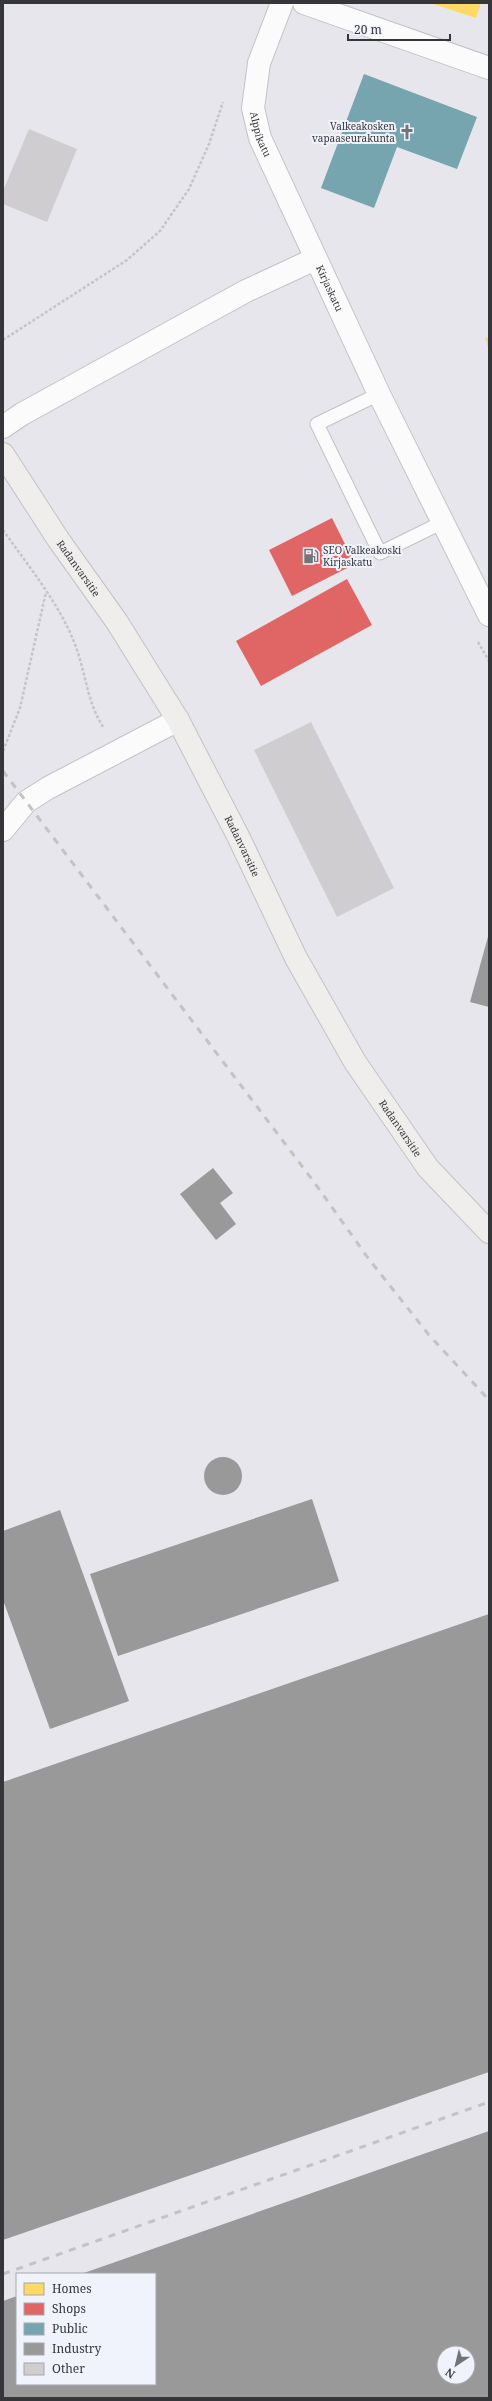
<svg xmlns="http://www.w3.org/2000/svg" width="492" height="2401" font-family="'Noto Serif',serif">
<rect width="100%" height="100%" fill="#e6e6ec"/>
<g fill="#ffd966">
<polygon points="430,3 481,3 476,18"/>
<polygon points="489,337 489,350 485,338"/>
</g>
<g fill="#e06666">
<polygon points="332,518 355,564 292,596 269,550"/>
<polygon points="347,579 372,625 261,686 236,641"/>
</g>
<polygon fill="#76a5af" points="364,74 477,117 457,169 397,147 374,208 321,188"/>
<g fill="#999" fill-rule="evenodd">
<polygon points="489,933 489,1007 470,1002"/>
<polygon points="213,1168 233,1193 220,1203 236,1224 216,1240 180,1194"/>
<circle cx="223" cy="1476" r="19"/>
<polygon points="312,1499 339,1581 118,1656 90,1574"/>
<polygon points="60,1510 129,1701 50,1729 3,1600 3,1531"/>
<polygon points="489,1614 489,2072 3,2240 3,1782"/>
<path d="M489,2131V2398H3V2301L17,2296V2384H155V2274H81ZM444,2353H468V2377H444Z"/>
</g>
<g fill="#cfcdcf">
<polygon points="29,129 77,149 47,222 3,204 3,191"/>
<polygon points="311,722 394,888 337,917 254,750"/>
</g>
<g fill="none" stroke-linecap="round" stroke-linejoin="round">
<defs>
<polyline id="lane" points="379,394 317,424 380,553 443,522"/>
<g id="street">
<path id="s1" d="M282,3L259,63L253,108L260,138L379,394L489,615"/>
<polyline points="304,3 489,68"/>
<polyline points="3,427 22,414 246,291 315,259"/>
<polyline points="3,830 26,802 48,788 178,720"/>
</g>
<g id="secondary">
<path id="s2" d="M3,454L58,539L117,622L178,720L239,838L296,958L355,1062L428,1168L489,1232"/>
</g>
</defs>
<use href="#lane" stroke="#c2c2c6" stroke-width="15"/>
<use href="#street" stroke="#c2c2c6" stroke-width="24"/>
<use href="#secondary" stroke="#c2c2c6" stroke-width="24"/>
<g stroke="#c5c5c7" stroke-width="2.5" stroke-dasharray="3 2" stroke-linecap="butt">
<polyline points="3,340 127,260 160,231 189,189 209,144 223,102"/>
<path d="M3,530C29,567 60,604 76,647C86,675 87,701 103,727"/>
<polyline points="478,642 489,661"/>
<polyline points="3,751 20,708 46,592"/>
</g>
<use href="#lane" stroke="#fbfbfc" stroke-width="13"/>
<use href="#street" stroke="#fbfbfc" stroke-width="22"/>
<use href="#secondary" stroke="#efeeec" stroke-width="22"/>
<g stroke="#c3c3c4" stroke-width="3" stroke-dasharray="7 7" stroke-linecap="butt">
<polyline points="3,771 314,1182 368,1258 429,1335 489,1400"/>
<polyline points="3,2274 489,2102"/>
</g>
</g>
<defs>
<symbol id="church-bare" viewBox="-9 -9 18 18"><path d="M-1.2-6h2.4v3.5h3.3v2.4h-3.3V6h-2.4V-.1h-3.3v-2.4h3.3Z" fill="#737478" stroke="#f0f2fc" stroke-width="2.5" paint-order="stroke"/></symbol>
<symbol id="fuel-bare" viewBox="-9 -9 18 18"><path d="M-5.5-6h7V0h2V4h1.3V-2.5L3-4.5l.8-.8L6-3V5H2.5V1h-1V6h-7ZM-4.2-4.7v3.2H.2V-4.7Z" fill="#737478" stroke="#f0f2fc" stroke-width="2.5" paint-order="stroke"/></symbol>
</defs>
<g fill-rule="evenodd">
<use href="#church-bare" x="396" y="121" width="22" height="22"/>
<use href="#fuel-bare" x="300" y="545" width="22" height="22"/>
</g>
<g text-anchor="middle" stroke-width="4" stroke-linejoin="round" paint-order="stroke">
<g font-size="10" fill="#35363a" stroke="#f0f2fc" text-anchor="end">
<text x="395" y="130">Valkeakosken<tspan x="395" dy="12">vapaaseurakunta</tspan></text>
<text x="323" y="554" text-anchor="start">SEO Valkeakoski<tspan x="323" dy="12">Kirjaskatu</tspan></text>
</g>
<g font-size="10" fill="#35363a" stroke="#f0f2fc">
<text dy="4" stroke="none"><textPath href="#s1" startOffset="137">Alppikatu</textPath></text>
<text dy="4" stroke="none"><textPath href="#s1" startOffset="306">Kirjaskatu</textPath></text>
<text dy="4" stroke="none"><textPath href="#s2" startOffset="137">Radanvarsitie</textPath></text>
<text dy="4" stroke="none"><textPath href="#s2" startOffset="460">Radanvarsitie</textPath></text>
<text dy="4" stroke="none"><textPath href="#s2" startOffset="784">Radanvarsitie</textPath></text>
</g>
</g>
<rect width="492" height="2401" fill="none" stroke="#35363a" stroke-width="8"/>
<rect x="16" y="2273" width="140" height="112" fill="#f0f2fc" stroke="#a5a7ae"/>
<rect x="24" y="2283" width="20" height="12" fill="#ffd966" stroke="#a5a7ae"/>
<text x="52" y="2293" font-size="12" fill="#35363a">Homes</text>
<rect x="24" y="2303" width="20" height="12" fill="#e06666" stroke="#a5a7ae"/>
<text x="52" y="2313" font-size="12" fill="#35363a">Shops</text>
<rect x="24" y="2323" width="20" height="12" fill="#76a5af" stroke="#a5a7ae"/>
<text x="52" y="2333" font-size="12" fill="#35363a">Public</text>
<rect x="24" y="2343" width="20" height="12" fill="#999999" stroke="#a5a7ae"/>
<text x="52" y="2353" font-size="12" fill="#35363a">Industry</text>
<rect x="24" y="2363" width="20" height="12" fill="#cfcdcf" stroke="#a5a7ae"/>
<text x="52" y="2373" font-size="12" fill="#35363a">Other</text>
<g transform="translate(456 2365) rotate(215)"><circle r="19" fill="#f0f2fc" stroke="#a5a7ae"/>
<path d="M0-3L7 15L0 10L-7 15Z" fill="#737478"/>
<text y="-6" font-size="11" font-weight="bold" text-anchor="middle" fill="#35363a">N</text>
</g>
<path d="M348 34v6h102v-6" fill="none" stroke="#35363a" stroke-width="2"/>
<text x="354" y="34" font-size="12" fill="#35363a" stroke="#f0f2fc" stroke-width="3" paint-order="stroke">20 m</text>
</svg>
